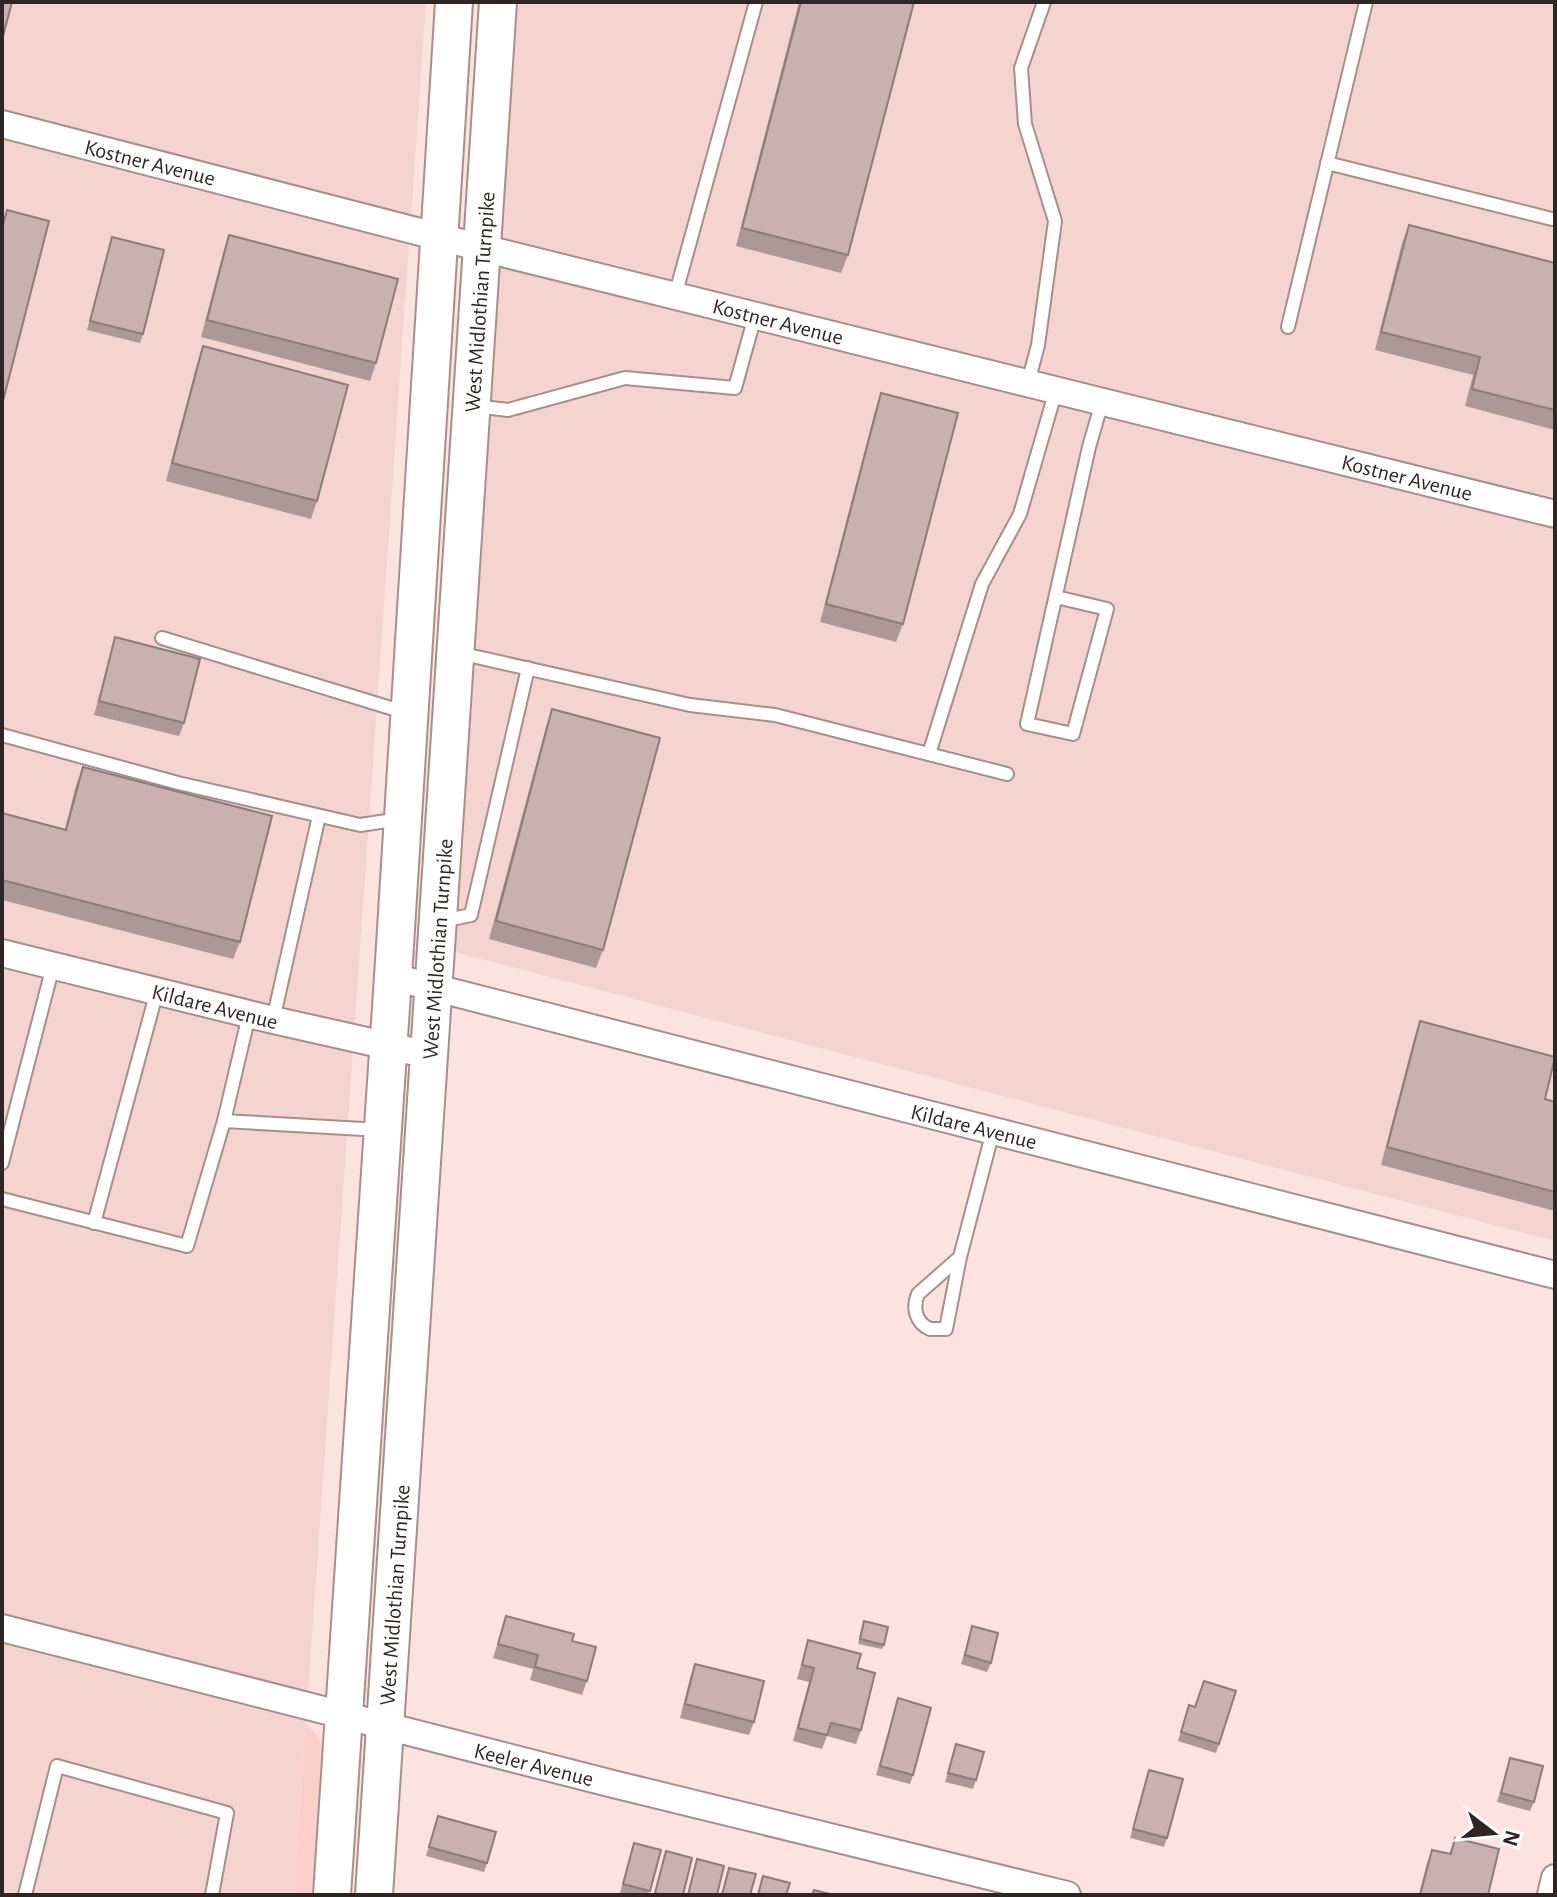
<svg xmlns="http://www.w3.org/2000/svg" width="1557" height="1897" font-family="'Alegreya Sans',sans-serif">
<rect width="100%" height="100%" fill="#fce3e0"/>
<g fill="#f5d4d0">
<polygon points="2,2 426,2 294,1895 2,1895"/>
<polygon points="517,2 1555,2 1555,1241 451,951"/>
</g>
<polygon fill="#fcceca" points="306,1724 321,1740 322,1767 315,1895 294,1895"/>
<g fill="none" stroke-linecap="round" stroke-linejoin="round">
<defs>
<g id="service">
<polyline points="1327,163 1552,219"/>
<polyline points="675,296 756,2"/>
<polyline points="1288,327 1366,2"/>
<polyline points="1028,383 1038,345 1055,221 1025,124 1021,68 1044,2"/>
<polyline points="475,406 508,410 625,378 735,388 755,316"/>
<polyline points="1056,597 1107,609 1073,734 1027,724 1089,447 1102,402"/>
<polyline points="162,638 407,713"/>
<polyline points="459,653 690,705 775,715 1007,774"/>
<polyline points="2,735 178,783 360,825 400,819"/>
<polyline points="929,754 982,584 1020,514 1056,390"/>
<polyline points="442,921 471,915 528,668"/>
<polyline points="249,1015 224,1121 380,1130"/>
<polyline points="273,1020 319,816"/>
<polyline points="2,1163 53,966"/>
<polyline points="2,1199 187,1246 224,1121"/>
<polyline points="94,1223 157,991"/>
<path d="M960,1257L918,1294C912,1308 916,1323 930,1329H946L960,1257L993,1131"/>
<polyline points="25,1895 57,1766 227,1813 212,1895"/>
</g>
<g id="minor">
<polyline points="2,124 482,248 1555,514"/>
<polyline points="2,953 273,1020 429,1055"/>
<polyline points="393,977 1555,1275"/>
<polyline points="2,1628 617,1785 1067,1895"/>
<polyline points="1551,1895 1555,1878"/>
</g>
<g id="secondary">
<polyline points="332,1895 393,977 454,2"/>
<polyline points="374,1895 498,2"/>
</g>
</defs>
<use href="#service" stroke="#a68f8d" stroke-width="16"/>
<use href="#minor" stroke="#a68f8d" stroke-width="30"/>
<use href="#secondary" stroke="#a68f8d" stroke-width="40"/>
<use href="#service" stroke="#fff" stroke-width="12"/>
<use href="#minor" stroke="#fff" stroke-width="26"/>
<use href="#secondary" stroke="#fff" stroke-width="36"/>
</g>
<g fill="#ac9896">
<polygon points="799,2 914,2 848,255 841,273 736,246"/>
<polygon points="1409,225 1555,263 1555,430 1465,406 1473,375 1375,350 1402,243"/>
<polygon points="229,235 376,363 370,381 201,337 223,253"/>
<polygon points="112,237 143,334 140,343 87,330"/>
<polygon points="203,346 317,501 311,519 166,481 197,364"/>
<polygon points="881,393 903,624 896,642 820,622 875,411"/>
<polygon points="115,637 184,723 179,736 94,715 111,651"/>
<polygon points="552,709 603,950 596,968 489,939 546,727"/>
<polygon points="83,767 240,942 233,959 2,900 2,813 65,829 76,785"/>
<polygon points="1420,1021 1545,1099 1555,1102 1555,1211 1381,1165 1414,1039"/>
<polygon points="506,1616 572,1641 587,1681 582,1695 530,1680 533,1669 493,1658"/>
<polygon points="862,1626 884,1645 882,1649 858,1644"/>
<polygon points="972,1626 991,1663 987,1672 961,1664"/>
<polygon points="808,1640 857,1668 861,1730 856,1744 827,1736 822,1749 793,1741 809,1682 797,1679"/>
<polygon points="695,1664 754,1722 749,1735 680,1718 690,1678"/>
<polygon points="898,1698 913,1775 910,1784 876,1775"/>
<polygon points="1186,1714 1219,1744 1216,1753 1178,1741"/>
<polygon points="956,1744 976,1780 973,1789 945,1782"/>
<polygon points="1510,1758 1534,1802 1530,1811 1497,1802"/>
<polygon points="1149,1770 1167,1838 1164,1847 1130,1838"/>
<polygon points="438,1816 487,1863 484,1872 426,1856"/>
<polygon points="1455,1838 1488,1895 1419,1895 1427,1863 1432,1850 1449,1854"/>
<polygon points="634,1843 661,1850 648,1895 626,1895 620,1893"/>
</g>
<g fill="#c8b1ae" stroke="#8c7c7a" stroke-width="2">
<polygon points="2,2 12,2 2,40"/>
<polygon points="801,2 914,2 848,255 742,228"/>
<polygon points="7,210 49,221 2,405 2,228"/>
<polygon points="1409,225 1555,263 1555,410 1472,389 1480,357 1381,332"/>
<polygon points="229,235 398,279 376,363 207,320"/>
<polygon points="112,237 164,250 143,334 90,321"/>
<polygon points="203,346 348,385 317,501 172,463"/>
<polygon points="881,393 958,413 903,624 826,604"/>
<polygon points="115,637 200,659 184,723 99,701"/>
<polygon points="552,709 660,738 603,950 496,921"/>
<polygon points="83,767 272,816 240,942 2,880 2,813 66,830"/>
<polygon points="1420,1021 1555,1057 1545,1099 1555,1102 1555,1192 1387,1147"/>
<polygon points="506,1616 574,1634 572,1641 596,1647 587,1681 535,1667 538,1655 498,1644"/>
<polygon points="864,1621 888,1627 884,1645 860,1639"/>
<polygon points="972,1626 998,1633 991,1663 965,1655"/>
<polygon points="808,1640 861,1654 857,1668 875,1673 861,1730 831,1723 827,1735 798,1728 814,1668 802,1665"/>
<polygon points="695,1664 764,1681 754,1722 685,1704"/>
<polygon points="1204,1681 1236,1691 1219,1744 1181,1732 1189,1705 1195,1707"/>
<polygon points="898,1698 931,1708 913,1775 880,1766"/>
<polygon points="956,1744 984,1752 976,1780 948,1773"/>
<polygon points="1510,1758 1543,1766 1534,1802 1501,1793"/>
<polygon points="1149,1770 1183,1779 1167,1838 1133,1829"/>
<polygon points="438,1816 496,1832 487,1863 429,1847"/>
<polygon points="1455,1838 1499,1849 1488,1895 1420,1895 1432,1850 1451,1854"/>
<polygon points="634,1843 661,1850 650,1891 623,1884"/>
<polygon points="666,1851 692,1858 683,1895 663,1895 655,1893"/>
<polygon points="697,1859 724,1866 717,1895 688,1895"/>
<polygon points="729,1868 756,1874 750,1895 722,1895"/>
<polygon points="763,1876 790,1883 786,1895 758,1895"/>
<polygon points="814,1890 834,1895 812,1895"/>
</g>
<g text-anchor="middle" stroke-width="6" stroke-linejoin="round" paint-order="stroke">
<g font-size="22" fill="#2e2524" stroke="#fff">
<text transform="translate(150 162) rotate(14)" y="8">Kostner Avenue</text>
<text transform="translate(479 302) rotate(-86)" y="8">West Midlothian Turnpike</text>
<text transform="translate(778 321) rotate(14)" y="8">Kostner Avenue</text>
<text transform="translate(1407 477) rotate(14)" y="8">Kostner Avenue</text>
<text transform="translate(437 949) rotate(-86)" y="8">West Midlothian Turnpike</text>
<text transform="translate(215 1006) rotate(14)" y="8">Kildare Avenue</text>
<text transform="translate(974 1126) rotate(14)" y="8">Kildare Avenue</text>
<text transform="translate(394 1595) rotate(-86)" y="8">West Midlothian Turnpike</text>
<text transform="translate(534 1764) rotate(14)" y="8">Keeler Avenue</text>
</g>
</g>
<rect width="1557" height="1897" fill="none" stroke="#2e2524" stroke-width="8"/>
<g transform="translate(1493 1833) rotate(106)" stroke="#ffffff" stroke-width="6" paint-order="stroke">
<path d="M0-6L14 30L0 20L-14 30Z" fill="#2e2524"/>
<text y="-12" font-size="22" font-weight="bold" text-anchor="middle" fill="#2e2524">N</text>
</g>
</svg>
